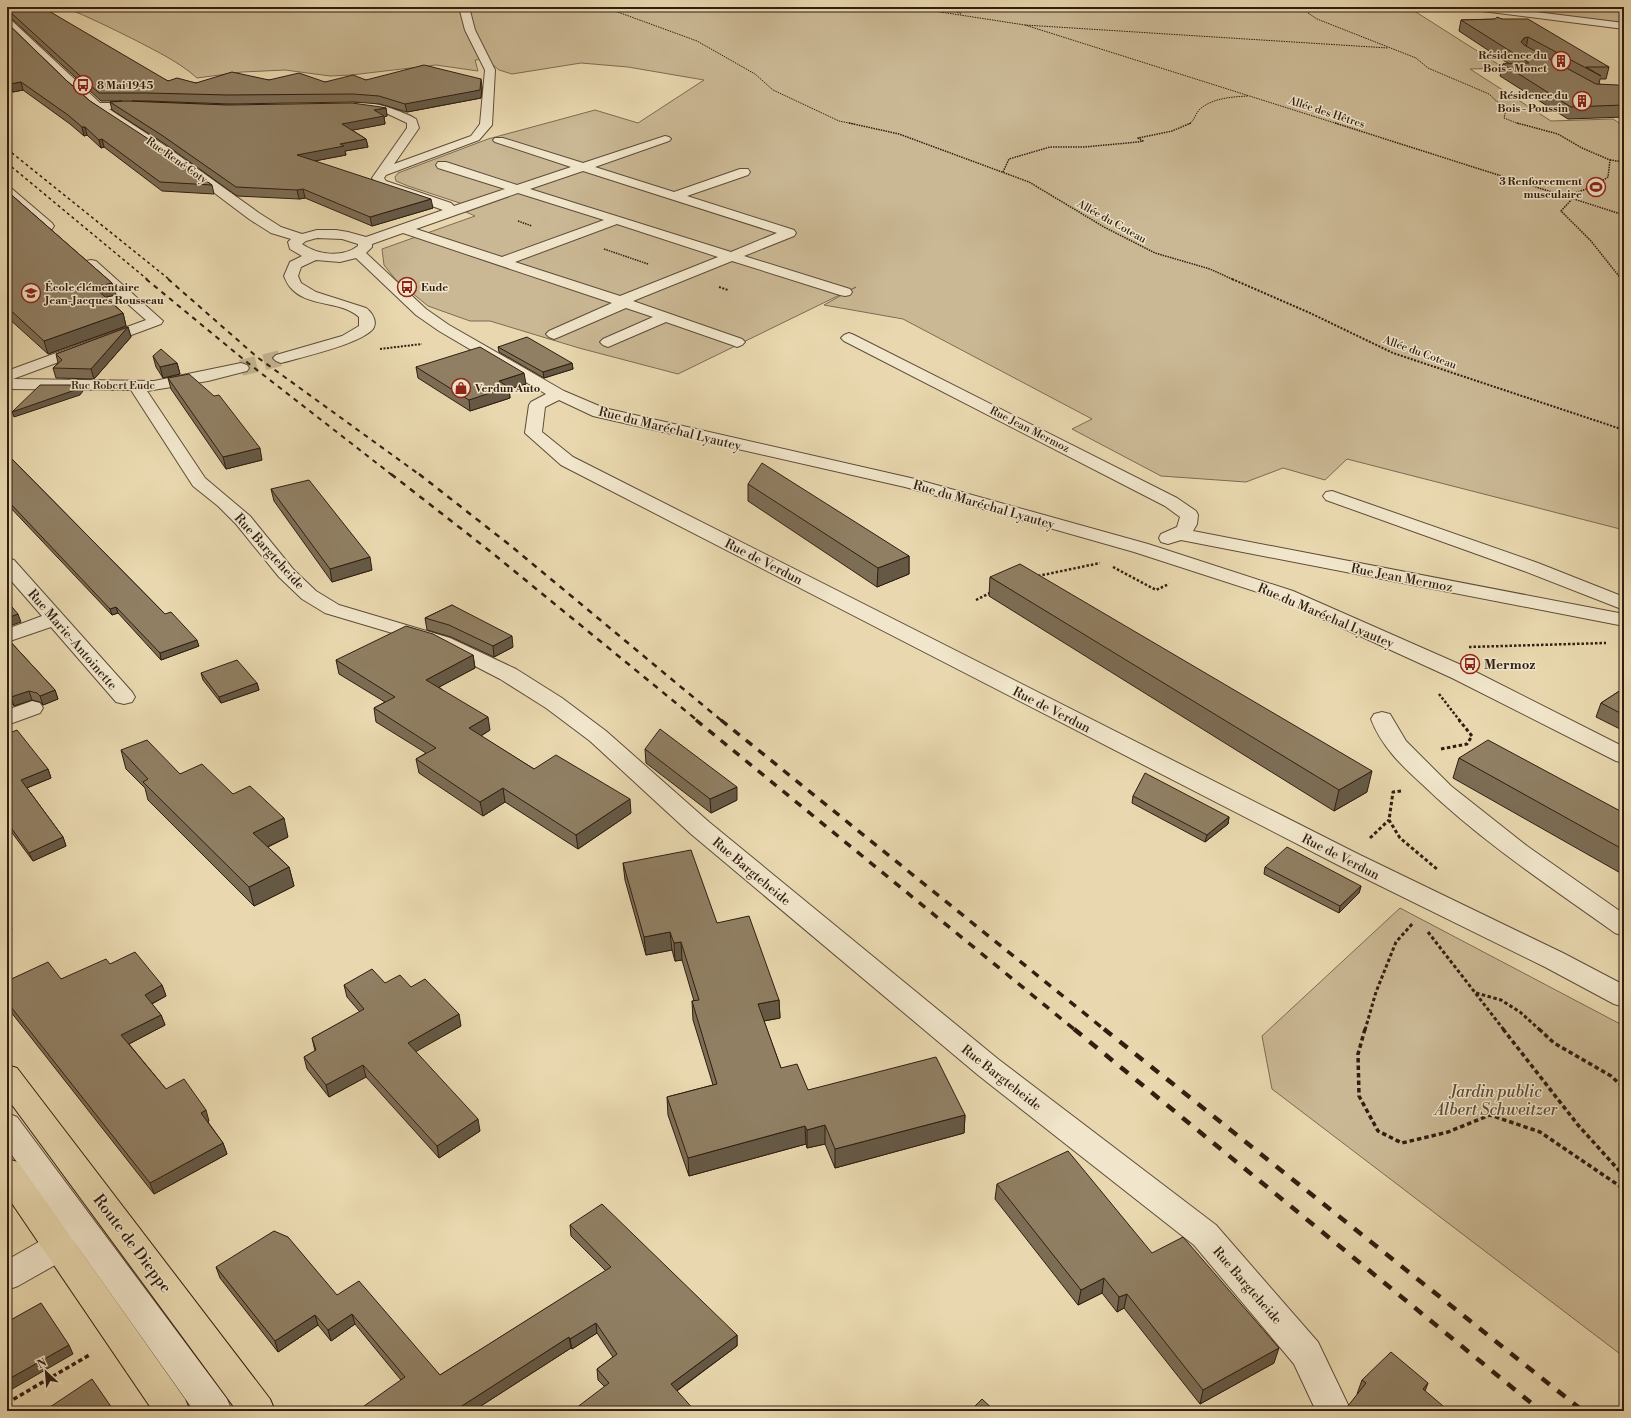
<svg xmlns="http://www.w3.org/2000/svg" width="1631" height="1418" font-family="'Libre Bodoni',serif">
<rect width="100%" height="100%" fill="#e9d8af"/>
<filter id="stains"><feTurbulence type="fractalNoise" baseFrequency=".005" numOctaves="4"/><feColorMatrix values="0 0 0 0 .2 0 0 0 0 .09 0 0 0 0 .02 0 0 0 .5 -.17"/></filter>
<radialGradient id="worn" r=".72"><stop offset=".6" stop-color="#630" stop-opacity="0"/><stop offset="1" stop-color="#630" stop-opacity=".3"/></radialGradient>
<g fill="#cab894" stroke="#7d6b52">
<path d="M64,7H1408L1504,68L1470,69L1551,121L1613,119L1624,126V530L1347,459L1325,480L1283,468L1246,482L1161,476L1072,429L1092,419L903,319L824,305L856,287L678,374L579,348L490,321H470L428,306L396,280L384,265L382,249L475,216L466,212L475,208L408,186L396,181L395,177L398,173L488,139L595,110L638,123L704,80L628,67L581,63L512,74L499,70L486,59L475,60L478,71L436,65L351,75L330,76L285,70L242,72L197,78C179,62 158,52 137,41C113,29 89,17 64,7Z"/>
<polygon points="1492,7 1624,7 1624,23"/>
<polygon points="1400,908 1624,1026 1624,1357 1272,1089 1262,1036"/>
</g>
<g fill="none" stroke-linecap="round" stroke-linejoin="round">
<polyline stroke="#c4b38f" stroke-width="16" stroke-dasharray="16 8" stroke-linecap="butt" points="241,368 281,358"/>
<defs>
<g id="minor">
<path d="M459,7H469L475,30L495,70L492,125L479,140L386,175L384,178L386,181L451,203L454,206L505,189L438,168L436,165L438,162H446L517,185L571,167L495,142L493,140L495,138H503L583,163L665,136L669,137L671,139L669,141L595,167L674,192L740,169H748L750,172L748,175L687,196L794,230L796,233L794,236L744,256L850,289L852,292L850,295L845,296L840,295L732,261L633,301L742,339L745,342L742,345L737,347L732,345L666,322L608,347L603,345L600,342L603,339L653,317L626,308L559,337L554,339L549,337L546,334L549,331L612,303L403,233L372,244V247L366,253L426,309L449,325L564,391L604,408L915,479L1148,544L1293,591L1468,668L1624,747V763L1616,761L1452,678L1279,599L1134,552L905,487L593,416L559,400L545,407L542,432L573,457L1358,854L1563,953L1624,985V1007L1614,1004L1545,967L1340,866L561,465L525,433L529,405L531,402L546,394L439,331L416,315L356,258L340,262L316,260L301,267L298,276L301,283L316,292L366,308C373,313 379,324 371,331C355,345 303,357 281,363L276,361L273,358L276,355L342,336L359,326V317C341,300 307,308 290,287C287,284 286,280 284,276L290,262L302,256L290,249L288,242L291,239L271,233L249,219L156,149L93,108L70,88L7,26V18L10,19L100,103H145L146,105L145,107L141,108L109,109L164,145L259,213L281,227L302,234L317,230H336L348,232L366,237L443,210L378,187L372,178L407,128V123L388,114L356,109L351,106C360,95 405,112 416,119L419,128L394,164L471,136L480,124L485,70L465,30ZM583,171L777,233L731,252L530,189ZM518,193L604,220L502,257L416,229ZM617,224L718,257L620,296L515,262ZM317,238L342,239L358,244V246C342,258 318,255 302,244L306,241Z"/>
<polygon points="1469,7 1495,7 1624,23 1624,29 1474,10"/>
<polygon points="7,187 11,188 52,223 54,226 52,229 42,229 7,198"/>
<polygon points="91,260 96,261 163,321 161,324 13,379 154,381 241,363 247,365 249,368 247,371 208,381 147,391 205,478 250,516 293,569 316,591 339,605 450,638 516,669 562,698 606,731 709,822 998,1059 1216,1225 1318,1342 1351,1411 1316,1411 1294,1364 1194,1245 978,1075 691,834 590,741 546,708 500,679 436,646 325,613 302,599 279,577 236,524 218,506 193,486 131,390 7,389 7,371 146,320 86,267 84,264 86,261"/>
<polygon points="849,333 854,335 1177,498 1196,511 1198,515 1197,524 1193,531 1624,614 1624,626 1181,540 1168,544 1161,542 1159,538 1161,534 1177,527 1180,517 1165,506 844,341 841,338 844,335"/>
<polygon points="1332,491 1538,563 1624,597 1624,610 1524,571 1326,500 1323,496 1326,492"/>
<polygon points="7,558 14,560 132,692 135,697 132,702 124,704 116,702 51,627 7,642 7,629 42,616 7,576"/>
<polygon points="32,701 40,703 43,708 40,713 7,725 7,710"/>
<path d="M1382,712L1390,714L1406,741L1451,786L1527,846L1624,914V936L1615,933C1549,886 1481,841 1423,785C1402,766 1381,746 1371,719L1374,714Z"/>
<polygon points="7,1113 17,1117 227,1399 232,1411 194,1411 74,1242 76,1246 71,1256 18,1286 7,1290 7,1260 49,1236 60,1232 69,1236 7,1148"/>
</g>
<g id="major">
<polygon points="7,1065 17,1068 270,1399 275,1411 237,1411 7,1098"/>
<polygon points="7,1159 18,1162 185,1399 190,1411 153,1411 7,1196"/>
</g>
</defs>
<use href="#minor" stroke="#5e4c38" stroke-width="2"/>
<use href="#major" stroke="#301e10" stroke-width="2"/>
<g stroke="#301e10" stroke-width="1" stroke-dasharray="1.5 1" stroke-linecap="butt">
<polyline points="604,7 697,41 755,74 773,90 839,121 854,124"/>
<polyline points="908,7 1025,25 1388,48"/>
<polyline points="943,7 962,14"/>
<polyline points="1312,7 1308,13 1317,19 1416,58 1428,68 1489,94 1506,110 1504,118 1519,124"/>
<polyline points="1025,25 1338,124"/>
<path d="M1189,124C1195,120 1195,114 1200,109C1213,98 1231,97 1248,96"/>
</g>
<g stroke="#301e10" stroke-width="1.5" stroke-dasharray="1.5 1" stroke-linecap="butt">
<polyline points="849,123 899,134 1029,182 1104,227 1155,253 1210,269 1234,280"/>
<polyline points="1335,123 1624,215"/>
<polyline points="1517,123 1558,134 1582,148 1610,160 1608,177 1595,186 1566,196"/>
<polyline points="1610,160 1624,162"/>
<polyline points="1003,172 1009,159 1050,147 1084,147 1138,142 1143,141 1138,138 1172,131 1191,123"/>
<polyline points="1572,199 1561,211 1591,241 1622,280"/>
<polyline points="518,221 532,226"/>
<polyline points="604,249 648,264"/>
</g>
<g stroke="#301e10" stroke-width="2" stroke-dasharray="2 1.5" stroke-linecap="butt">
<polyline points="1232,279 1310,313 1393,353 1624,430"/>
<polyline points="1621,279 1624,282"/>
<polyline points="719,287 728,290"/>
<polyline points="380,349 422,344"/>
</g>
<g stroke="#301e10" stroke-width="2.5" stroke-dasharray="2.5 2" stroke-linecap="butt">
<polyline points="1113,567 1156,590 1169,584"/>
<polyline points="1038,576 1100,563"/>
<polyline points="976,600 992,592"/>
<polyline points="1469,647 1606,643"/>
<polyline points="1439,694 1460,721"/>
</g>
<g stroke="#301e10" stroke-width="3" stroke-dasharray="3.5 2.5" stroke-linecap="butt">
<polyline points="1441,749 1467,744 1472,736 1459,720"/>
<polyline points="1401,791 1393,792 1389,820 1400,838 1438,870"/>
<polyline points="1370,838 1389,820"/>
<polyline points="1428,932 1504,1030"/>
<polyline points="1476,993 1501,1000 1520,1012 1540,1030"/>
<polyline points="1365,1030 1376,992 1396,942 1413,923"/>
</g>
<g stroke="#301e10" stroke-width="3.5" stroke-dasharray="4.5 3" stroke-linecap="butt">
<polyline points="1365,1029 1358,1054 1359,1096 1378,1131 1402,1143 1448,1132 1490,1115 1540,1132 1624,1189"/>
<polyline points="1503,1029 1578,1125 1624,1176"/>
<polyline points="1539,1029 1554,1043 1611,1076 1624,1088"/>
<polyline points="7,1403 91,1354"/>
</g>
<use href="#minor" fill="#f1e6cb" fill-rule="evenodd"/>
<use href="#major" fill="#e9d8af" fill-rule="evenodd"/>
<g stroke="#301e10" stroke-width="1.5" stroke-dasharray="3 3" stroke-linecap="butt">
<polyline points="7,149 170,280"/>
<polyline points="7,163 148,280"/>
</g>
<g stroke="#301e10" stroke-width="2" stroke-dasharray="5 5" stroke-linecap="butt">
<polyline points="146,279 248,363 392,475"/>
<polyline points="168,279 257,357 420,475"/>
</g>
<g stroke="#301e10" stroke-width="2.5" stroke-dasharray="6 6" stroke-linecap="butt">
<polyline points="391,474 491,552 698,721"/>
<polyline points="419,474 511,546 722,721"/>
</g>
<g stroke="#301e10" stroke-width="3.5" stroke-dasharray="8 8" stroke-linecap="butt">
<polyline points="696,720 1075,1030"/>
<polyline points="721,720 1105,1030"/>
</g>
<g stroke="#301e10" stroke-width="4.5" stroke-dasharray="10 10" stroke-linecap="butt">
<polyline points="1074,1029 1541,1411"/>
<polyline points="1104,1029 1583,1411"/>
</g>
</g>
<g fill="#7c6d55" stroke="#301e10">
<polygon points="7,7 168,81 196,83 269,80 325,82 366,80 482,87 481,98 407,112 380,104 354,102 230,104 148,101 132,101 228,105 386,108 387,116 384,117 385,124 352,130 366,139 368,147 345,151 346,155 314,161 433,208 372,226 305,198 299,199 237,196 165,144 112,110 110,102 122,101 101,101 11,18 7,17"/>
<polygon points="1502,19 1609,67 1606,79 1600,79 1599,84 1624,89 1624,117 1568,119 1500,76 1503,64 1509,64 1459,31 1461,20"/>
<polygon points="7,23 67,81 90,101 212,185 214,194 162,191 104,147 101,148 87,135 84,136 70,124 23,90 13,92 7,87"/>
<polygon points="7,191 112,283 116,295 106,297 123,313 126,326 48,354 7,317"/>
<polygon points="128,327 131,337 94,379 56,378 53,368 58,363 56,354"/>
<polygon points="498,347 572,363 573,369 544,378 499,352"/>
<polygon points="153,356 177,363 180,374 163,378 156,367"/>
<polygon points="416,367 526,384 509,389 510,398 470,411 418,378"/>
<polygon points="168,378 262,460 226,469 171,389"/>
<polygon points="7,454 165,614 199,646 161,660 118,613 112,615 7,504"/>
<polygon points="748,484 909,556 909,574 877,587 748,501"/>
<polygon points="271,489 372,570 332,582 274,501"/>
<polygon points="990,577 1367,792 1334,811 989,596"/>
<polygon points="452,605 513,647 494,657 451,637 427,630 425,618"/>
<polygon points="7,638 55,690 58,699 43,705 40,702 32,700 14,706 7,698"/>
<polygon points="473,655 475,668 439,687 490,730 481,736 534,769 631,813 578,849 505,802 483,816 419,773 416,759 426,753 376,722 374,708 385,702 339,674 336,660"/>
<polygon points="201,673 257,683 259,690 221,703 203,680"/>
<polygon points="1624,688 1624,731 1596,717 1601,703"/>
<polygon points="7,734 48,769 51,778 27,788 63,837 66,846 33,861 7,826"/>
<polygon points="645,749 737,800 711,813 646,763"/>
<polygon points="121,750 180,774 233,794 288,837 268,847 289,867 294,886 254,906 148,800 145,788 126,769"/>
<polygon points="1459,758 1624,813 1624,875 1453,778"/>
<polygon points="1133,796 1229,817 1228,824 1205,842 1132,803"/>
<polygon points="623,863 717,923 779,1000 780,1018 764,1021 781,1068 808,1090 965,1115 964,1133 835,1168 825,1144 807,1148 806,1144 689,1176 668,1115 667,1097 713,1085 693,1020 692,1001 694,1001 682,960 675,961 672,950 646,955 625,880"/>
<polygon points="1265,867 1361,886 1359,893 1339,913 1264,874"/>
<polygon points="110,964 162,985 166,996 152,1004 161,1015 165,1025 129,1044 166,1089 209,1121 208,1122 223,1143 227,1154 154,1194 7,1007 7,981 61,979"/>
<polygon points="385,983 411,987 461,1026 415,1051 480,1131 439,1158 366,1077 329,1097 307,1069 304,1057 315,1051 312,1038 360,1012 347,997 344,985"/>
<polygon points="997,1184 1152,1253 1274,1363 1200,1404 1124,1308 1117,1312 1102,1293 1078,1305 995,1199"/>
<polygon points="570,1225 737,1335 737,1346 677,1391 604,1386 598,1380 597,1369 613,1357 597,1333 572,1349 571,1348 473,1411 401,1380 355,1324 331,1341 318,1325 278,1352 220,1278 216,1267 337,1295 440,1375 606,1271 571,1236"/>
<polygon points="1362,1380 1425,1391 1357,1394"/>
</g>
<g fill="#655945" stroke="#301e10">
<polygon points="1528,37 1526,49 1521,42 1524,38"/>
<polygon points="481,79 482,87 481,98 407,112 405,104"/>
<polygon points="21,82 23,90 13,92 10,84"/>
<polygon points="386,108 387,116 384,117 385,124 343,132 342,124 374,110"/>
<polygon points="82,127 85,127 87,135 84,136"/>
<polygon points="102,139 104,147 101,148 99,140"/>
<polygon points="366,139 368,147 345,151 346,155 299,164 297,155 340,144"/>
<polygon points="303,189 305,198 299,199 297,190"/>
<polygon points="431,199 433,208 372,226 370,217"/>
<polygon points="112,283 116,295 97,299 94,287"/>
<polygon points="123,313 126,326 48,354 44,341"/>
<polygon points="128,327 131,337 94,379 91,369"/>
<polygon points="177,363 180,374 163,378 160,367"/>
<polygon points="572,363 573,369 544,378 543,372"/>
<polygon points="524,373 526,384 509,389 510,398 470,411 469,400 499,381"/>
<polygon points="81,385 83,391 80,395 14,417 12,412"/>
<polygon points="260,448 262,460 226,469 223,457"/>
<polygon points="909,556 909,574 877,587 878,568"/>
<polygon points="370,557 372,570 332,582 330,569"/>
<polygon points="116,607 118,613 112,615 110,609"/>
<polygon points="18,614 21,622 7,627 7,618"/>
<polygon points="512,636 513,647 494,657 493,646"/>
<polygon points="197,640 199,646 161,660 160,653"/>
<polygon points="473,655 475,668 428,693 426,680"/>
<polygon points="257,683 259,690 221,703 219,697"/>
<polygon points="55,690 58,699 43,705 40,696"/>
<polygon points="29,691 32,700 14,706 11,697"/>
<polygon points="488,717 490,730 471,742 469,728"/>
<polygon points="48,769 51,778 24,789 21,780"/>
<polygon points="1372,771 1367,792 1334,811 1339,790"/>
<polygon points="737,787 737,800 711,813 710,799"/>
<polygon points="503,788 505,802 483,816 480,802"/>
<polygon points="630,799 631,813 578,849 576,835"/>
<polygon points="1229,817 1228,824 1205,842 1207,835"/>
<polygon points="284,818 288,837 258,851 253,833"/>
<polygon points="63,837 66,846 33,861 29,853"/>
<polygon points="289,867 294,886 254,906 249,887"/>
<polygon points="1361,886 1359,893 1339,913 1340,906"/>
<polygon points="8,920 12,929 7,931 7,921"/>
<polygon points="670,932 672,950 646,955 644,937"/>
<polygon points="681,942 682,960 675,961 674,943"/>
<polygon points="162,985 166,996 149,1005 145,995"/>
<polygon points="779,1000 780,1018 758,1022 758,1004"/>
<polygon points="459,1014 461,1026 410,1055 408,1043"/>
<polygon points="161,1015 165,1025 125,1046 121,1035"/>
<polygon points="363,1065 366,1077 329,1097 326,1085"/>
<polygon points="206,1110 209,1121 205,1123 201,1113"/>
<polygon points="965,1115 964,1133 835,1168 835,1149"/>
<polygon points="478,1119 480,1131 439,1158 437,1146"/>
<polygon points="825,1125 825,1144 807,1148 807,1130"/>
<polygon points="805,1126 806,1144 689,1176 688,1158"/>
<polygon points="223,1143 227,1154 154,1194 150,1183"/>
<polygon points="1104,1278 1102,1293 1078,1305 1081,1290"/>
<polygon points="1127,1294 1124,1308 1117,1312 1119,1297"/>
<polygon points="352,1314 355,1324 331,1341 328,1330"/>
<polygon points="315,1315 318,1325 278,1352 275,1341"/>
<polygon points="596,1323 597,1333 572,1349 570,1339"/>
<polygon points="737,1335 737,1346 672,1394 671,1384"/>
<polygon points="569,1337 571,1348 473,1411 454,1411"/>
<polygon points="69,1345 73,1354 7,1392 7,1380"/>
<polygon points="1279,1348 1274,1363 1200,1404 1203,1390"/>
<polygon points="1428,1383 1420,1405 1423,1389"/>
</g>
<g fill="#907f63" stroke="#301e10">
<polygon points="7,7 42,7 168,81 177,78 196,83 232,72 269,80 299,73 325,82 353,75 366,80 424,65 481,79 480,90 405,104 379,96 353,94 228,95 147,93 99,93 9,11 7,10"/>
<polygon points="1497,17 1502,19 1528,19 1609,67 1586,67 1601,76 1528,37 1524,38 1521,42 1524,45 1596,84 1618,85 1624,89 1624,105 1571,107 1503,64 1529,63 1461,20 1495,19"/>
<polygon points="7,23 67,81 90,101 153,142 212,185 160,182 102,139 99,140 85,127 82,127 68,115 21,82 10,84 7,81"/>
<polygon points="126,101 228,105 352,103 381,107 386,108 374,110 384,116 342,124 366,139 340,144 344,146 297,155 431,199 370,217 303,189 297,190 236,187 163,136 110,102"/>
<polygon points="7,191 112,283 94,287 123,313 44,341 7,307"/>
<polygon points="128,327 91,369 53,368 62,360 56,354"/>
<polygon points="527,337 572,363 543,372 498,347"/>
<polygon points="480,347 524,373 499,381 508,387 469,400 416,367"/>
<polygon points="161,349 177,363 160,367 153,356"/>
<polygon points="189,374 214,396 219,395 260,448 223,457 168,378"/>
<polygon points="40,385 81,385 78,389 12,412"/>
<polygon points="7,454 165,614 171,612 197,640 160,653 116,607 110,609 7,500"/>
<polygon points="762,463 909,556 878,568 748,484"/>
<polygon points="309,480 370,557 330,569 271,489"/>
<polygon points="1020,564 1372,771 1339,790 990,577"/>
<polygon points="7,601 18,614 7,618"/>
<polygon points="452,605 512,636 493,646 449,625 425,618"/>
<polygon points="406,626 433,634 473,655 426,680 488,717 469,728 534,769 556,755 630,799 576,835 503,788 480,802 416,759 436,748 374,708 395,697 336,660"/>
<polygon points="7,638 55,690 40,696 37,693 29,691 11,697 7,693"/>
<polygon points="237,660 257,683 219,697 201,673"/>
<polygon points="1624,688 1624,715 1601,703"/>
<polygon points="660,729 737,787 710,799 645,749"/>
<polygon points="17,730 48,769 21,780 63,837 29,853 7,822 7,734"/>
<polygon points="147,740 180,774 202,764 233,794 250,786 284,818 253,833 289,867 249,887 143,782 148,779 121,750"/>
<polygon points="1488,740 1624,813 1624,850 1459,758"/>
<polygon points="1145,773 1229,817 1207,835 1133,796"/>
<polygon points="1287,847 1361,886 1340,906 1265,867"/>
<polygon points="691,850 717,923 749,916 779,1000 758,1004 781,1068 797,1064 808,1090 936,1057 965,1115 835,1149 825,1125 807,1130 805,1126 688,1158 667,1097 717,1084 692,1001 699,1000 681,942 674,943 670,932 644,937 623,863"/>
<polygon points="135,952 162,985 145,995 161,1015 121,1035 166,1089 184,1079 206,1110 201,1113 223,1143 150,1183 7,1002 7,981 48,962 61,979 106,959 110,964"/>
<polygon points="372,969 385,983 400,975 411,987 425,979 459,1014 408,1043 478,1119 437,1146 363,1065 326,1085 304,1057 316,1050 312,1038 364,1009 344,985"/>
<polygon points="1068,1151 1152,1253 1183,1237 1279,1348 1203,1390 1127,1294 1119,1297 1104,1278 1081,1290 997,1184"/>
<polygon points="602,1204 737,1335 671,1384 695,1411 572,1411 609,1383 597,1369 617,1354 596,1323 570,1339 569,1337 454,1411 357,1411 405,1377 352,1314 328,1330 315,1315 275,1341 216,1267 274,1231 288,1237 337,1295 359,1281 440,1375 611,1267 570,1225"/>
<polygon points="41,1303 69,1345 7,1380 7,1322"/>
<polygon points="1391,1352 1428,1383 1423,1389 1449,1411 1344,1411 1366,1383 1362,1380"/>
<polygon points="92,1379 114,1411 44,1411"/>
<polygon points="982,1399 995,1411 970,1411"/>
</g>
<defs>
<symbol id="building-ring" viewBox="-11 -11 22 22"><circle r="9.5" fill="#f1e6cb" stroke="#8f2418" stroke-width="1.5"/><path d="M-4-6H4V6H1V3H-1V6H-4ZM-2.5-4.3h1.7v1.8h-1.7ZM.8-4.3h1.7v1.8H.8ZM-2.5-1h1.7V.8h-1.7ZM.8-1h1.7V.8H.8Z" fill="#8f2418"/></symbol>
<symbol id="bus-ring" viewBox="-11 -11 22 22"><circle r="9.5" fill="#f1e6cb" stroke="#8f2418" stroke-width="1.5"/><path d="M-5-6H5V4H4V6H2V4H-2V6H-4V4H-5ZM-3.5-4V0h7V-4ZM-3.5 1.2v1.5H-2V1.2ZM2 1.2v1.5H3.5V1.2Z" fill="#8f2418"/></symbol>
<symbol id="stadium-ring" viewBox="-11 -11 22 22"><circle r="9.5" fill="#f1e6cb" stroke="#8f2418" stroke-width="1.5"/><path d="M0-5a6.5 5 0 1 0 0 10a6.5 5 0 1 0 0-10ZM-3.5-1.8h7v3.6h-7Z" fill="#8f2418"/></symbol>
<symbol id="school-ring" viewBox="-11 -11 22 22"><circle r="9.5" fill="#f1e6cb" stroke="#8f2418" stroke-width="1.5"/><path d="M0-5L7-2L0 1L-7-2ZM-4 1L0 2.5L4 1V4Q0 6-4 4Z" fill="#8f2418"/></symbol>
<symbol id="shop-ring" viewBox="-11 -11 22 22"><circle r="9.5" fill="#f1e6cb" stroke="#8f2418" stroke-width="1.5"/><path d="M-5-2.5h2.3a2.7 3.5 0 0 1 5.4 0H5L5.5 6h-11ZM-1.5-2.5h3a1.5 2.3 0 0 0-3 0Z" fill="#8f2418"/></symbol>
</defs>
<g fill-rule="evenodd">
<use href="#building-ring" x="1550" y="50" width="22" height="22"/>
<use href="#bus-ring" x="72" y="74" width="22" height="22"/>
<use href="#building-ring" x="1571" y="90" width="22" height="22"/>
<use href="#stadium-ring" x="1585" y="176" width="22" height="22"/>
<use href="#bus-ring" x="396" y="276" width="22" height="22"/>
<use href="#school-ring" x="20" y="282" width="22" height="22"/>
<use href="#shop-ring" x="450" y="377" width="22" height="22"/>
<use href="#bus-ring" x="1459" y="653" width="22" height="22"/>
</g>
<g text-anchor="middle" stroke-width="3" stroke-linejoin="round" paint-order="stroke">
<g font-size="11" font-weight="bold" fill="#301e10" stroke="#f1e6cb" text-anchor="start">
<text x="1547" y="59" text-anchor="end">Résidence du<tspan x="1547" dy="13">Bois - Monet</tspan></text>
<text x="97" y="89">8 Mai 1945</text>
<text x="1568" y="99" text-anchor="end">Résidence du<tspan x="1568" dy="13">Bois - Poussin</tspan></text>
<text x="1582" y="185" text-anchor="end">3 Renforcement<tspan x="1582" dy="13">musculaire</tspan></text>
<text x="45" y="291">École élémentaire<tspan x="45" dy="13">Jean-Jacques Rousseau</tspan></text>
<text x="421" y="291">Eude</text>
<text x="475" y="392">Verdun Auto</text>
</g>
<g font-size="11" fill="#301e10" stroke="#f1e6cb">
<text transform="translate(1327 112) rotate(18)" y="4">Allée des Hêtres</text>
<text transform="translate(177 160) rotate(35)" y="4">Rue René Coty</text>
<text transform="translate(1112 221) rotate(29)" y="4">Allée du Coteau</text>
<text transform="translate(1420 352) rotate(20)" y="4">Allée du Coteau</text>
<text x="113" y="389">Rue Robert Eude</text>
<text transform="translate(1030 429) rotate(27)" y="4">Rue Jean Mermoz</text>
</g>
<g font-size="13" fill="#301e10" stroke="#f1e6cb">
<text transform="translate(670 428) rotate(14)" y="5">Rue du Maréchal Lyautey</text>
<text transform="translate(984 504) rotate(16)" y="5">Rue du Maréchal Lyautey</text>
<text transform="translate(270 551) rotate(48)" y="5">Rue Bargteheide</text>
<text transform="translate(764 561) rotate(27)" y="5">Rue de Verdun</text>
<text transform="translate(1402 577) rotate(11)" y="5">Rue Jean Mermoz</text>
<text transform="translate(1326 615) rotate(23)" y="5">Rue du Maréchal Lyautey</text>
<text transform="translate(73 639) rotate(49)" y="5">Rue Marie-Antoinette</text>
<text transform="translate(1052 709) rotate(27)" y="5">Rue de Verdun</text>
<text transform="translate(1341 856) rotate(27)" y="5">Rue de Verdun</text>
<text transform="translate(752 871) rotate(40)" y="5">Rue Bargteheide</text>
<text transform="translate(1002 1077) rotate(38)" y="5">Rue Bargteheide</text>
<text transform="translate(1248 1285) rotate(49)" y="5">Rue Bargteheide</text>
</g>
<g font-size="13" font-weight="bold" fill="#301e10" stroke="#f1e6cb" text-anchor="start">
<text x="1484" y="669">Mermoz</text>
</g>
<g font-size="16" font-style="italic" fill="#5e4c38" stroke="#f1e6cb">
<text x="1496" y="1097">Jardin public<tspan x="1496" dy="18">Albert Schweitzer</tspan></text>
</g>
<g font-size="16" fill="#301e10" stroke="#f1e6cb">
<text transform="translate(133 1243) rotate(53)" y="6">Route de Dieppe</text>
</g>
</g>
<rect width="1631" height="1418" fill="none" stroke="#e9d8af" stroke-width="24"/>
<rect x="8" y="8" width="1615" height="1402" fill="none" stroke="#301e10" stroke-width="2"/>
<rect x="12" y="12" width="1607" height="1394" fill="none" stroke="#301e10"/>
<g transform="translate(46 1372) rotate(334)" stroke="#f1e6cb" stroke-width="3" paint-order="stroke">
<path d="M0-3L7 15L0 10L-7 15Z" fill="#301e10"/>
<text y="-6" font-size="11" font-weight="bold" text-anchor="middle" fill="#301e10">N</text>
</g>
<rect width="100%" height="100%" filter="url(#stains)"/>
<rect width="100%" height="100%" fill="url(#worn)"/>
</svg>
